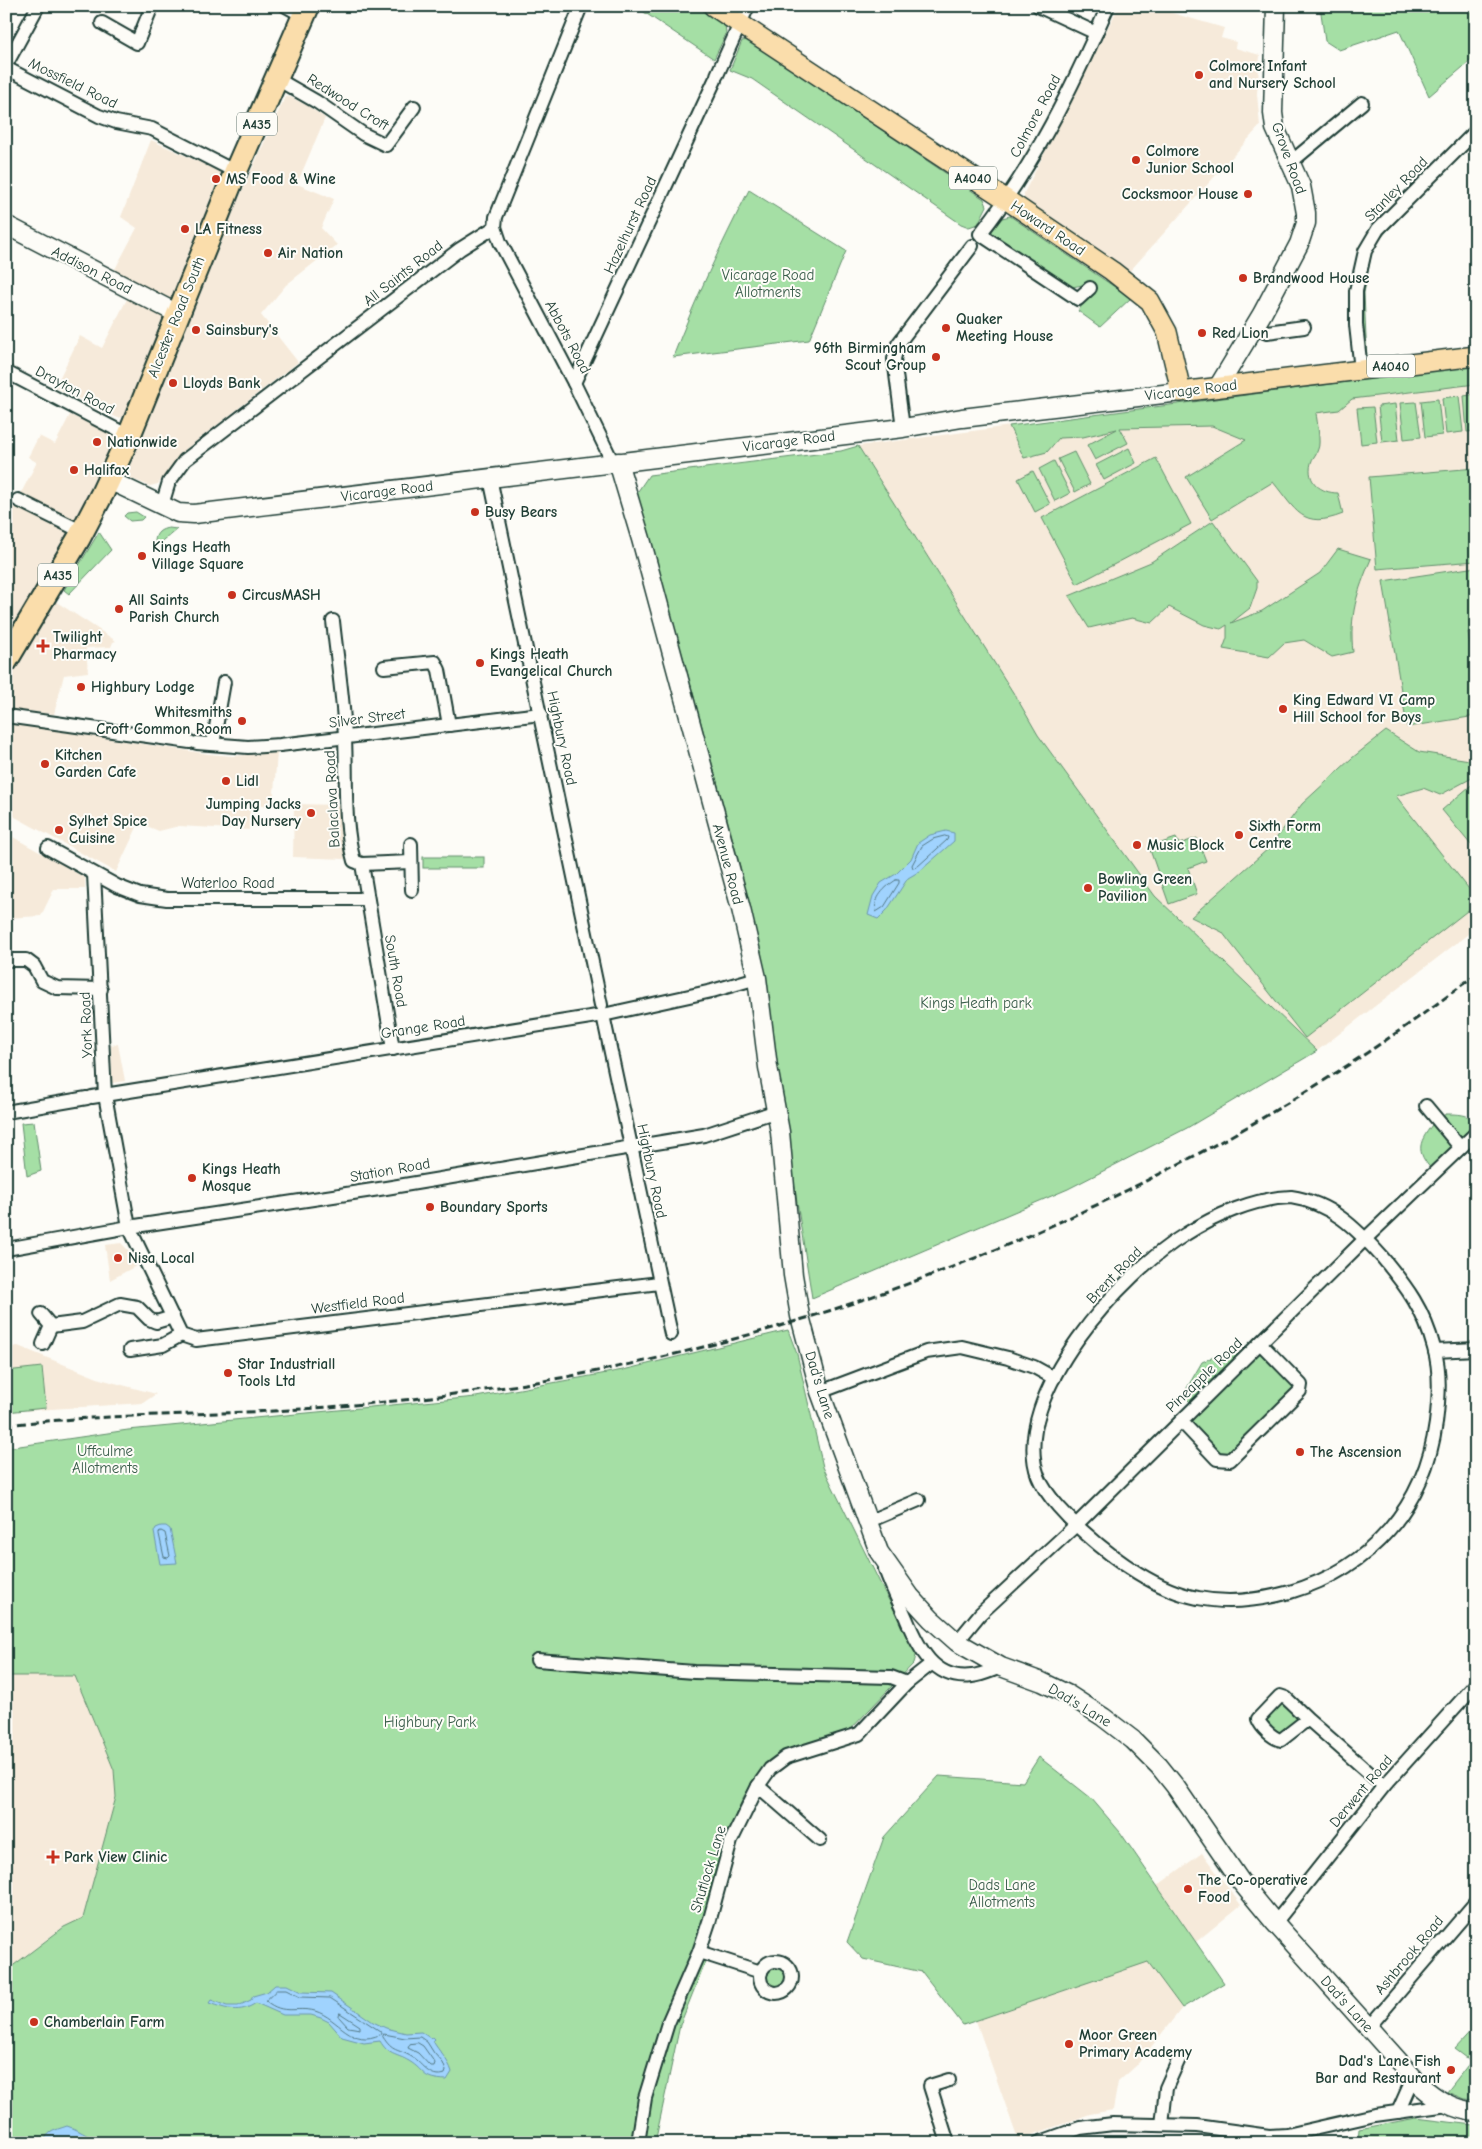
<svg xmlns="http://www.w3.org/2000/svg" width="1482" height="2149" font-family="'Comic Neue',sans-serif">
<rect width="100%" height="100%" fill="#fdfcf7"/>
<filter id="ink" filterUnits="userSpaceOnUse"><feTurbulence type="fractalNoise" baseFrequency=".02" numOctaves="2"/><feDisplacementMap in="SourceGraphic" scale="10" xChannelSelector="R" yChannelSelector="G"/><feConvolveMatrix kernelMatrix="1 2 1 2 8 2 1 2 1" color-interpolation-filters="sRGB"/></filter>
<g filter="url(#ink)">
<g fill="#f6eada">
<polygon points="1119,6 1148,6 1224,28 1221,38 1236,42 1235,48 1260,55 1257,94 1260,126 1129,272 1024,200 1024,193"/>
<polygon points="286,95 308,106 325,118 297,184 334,199 321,228 337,245 286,285 261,315 298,362 181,453 158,484 150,486 132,479 126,470 215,250"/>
<polygon points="151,140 223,173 225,179 173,297 167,299 114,271 137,228 121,217"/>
<polygon points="127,299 165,318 127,416 118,418 55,387 80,336 102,348"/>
<polygon points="1476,365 1476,928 1317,1051 1155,896 1038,735 1019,702 858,446"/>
<polygon points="70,415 110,433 115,444 79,521 6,649 6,522 36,464 36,462 28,457 39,436 55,444"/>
<polygon points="55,601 116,641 113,642 111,647 86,648 88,672 64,675 54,714 6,709 6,681"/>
<polygon points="6,723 209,754 233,756 277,753 273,806 250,805 249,830 179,826 159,831 139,823 116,872 6,812"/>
<polygon points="294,804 341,805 345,859 293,857"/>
<polygon points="13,837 85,878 85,889 54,889 41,916 6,918 6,887 8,876 6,875 6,849"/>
<polygon points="118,1044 125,1081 112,1083 111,1045"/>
<polygon points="121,1243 130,1252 136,1266 110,1280 105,1245"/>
<polygon points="18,1346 100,1379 156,1394 143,1403 6,1412 6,1348"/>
<polygon points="6,1676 75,1676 114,1770 116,1797 83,1918 63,1927 6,1971"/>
<polygon points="1202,1853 1241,1905 1196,1942 1157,1886"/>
<polygon points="1148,1962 1182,2008 1136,2066 1118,2082 1113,2110 1090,2114 1018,2140 976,2021"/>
</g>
<g fill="#a5dfa5" stroke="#628e6c">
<polygon points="635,6 697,6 725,24 726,34 714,59"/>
<polygon points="1320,6 1476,6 1476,56 1429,96 1399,30 1339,50 1325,41"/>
<polygon points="748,40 984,199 987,206 978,224 969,227 961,224 752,79 730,70 742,41"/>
<polygon points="1476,139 1385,233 1372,250 1364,293 1367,361 1363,362 1361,290 1368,251 1382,231"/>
<path d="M749,190L846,251L809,340L673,357C695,299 721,245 749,190Z"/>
<polygon points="1010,216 1131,298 1100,327 1078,311 1086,300 1088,284 1067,288 995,240 992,231 1002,218"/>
<path d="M1476,365V384L1352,399L1339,410L1316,413C1317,421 1321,443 1318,449C1317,454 1312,458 1311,463C1306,482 1321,493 1338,493L1343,514C1302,530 1296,510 1273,482L1212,519L1186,477L1246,440L1212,426L1120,428L1128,443L1095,460L1087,445L1117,429L1083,437L1059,438L1047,452L1024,458L1009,426Z"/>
<polygon points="1476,394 1476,431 1467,432 1464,396"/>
<polygon points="1459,396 1463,432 1446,434 1442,398"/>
<polygon points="1438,399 1442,435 1425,437 1421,401"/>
<polygon points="1416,402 1421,437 1404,439 1400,403"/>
<polygon points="1395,404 1399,440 1382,442 1378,406"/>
<polygon points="1373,407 1377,442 1361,444 1357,408"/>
<polygon points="858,446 1019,702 1038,735 1155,896 1317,1051 1187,1128 1068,1189 812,1298 755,934 740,866 683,657 634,497 649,475 841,451"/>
<polygon points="1129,448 1136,463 1104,480 1096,465"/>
<polygon points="1074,452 1090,484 1075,492 1058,459"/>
<polygon points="1156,458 1191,524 1077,584 1042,518"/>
<polygon points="1054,461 1070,493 1055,501 1039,469"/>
<polygon points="1476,468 1476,561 1377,569 1369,477"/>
<polygon points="1033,471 1050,504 1035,512 1018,479"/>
<polygon points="136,512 144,517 141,520 130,521 124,516 127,513"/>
<path d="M1213,521L1257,581V588L1250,608L1231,623L1262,611L1320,573L1338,549L1371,559C1357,592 1349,616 1353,652L1332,657L1304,640L1284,643L1269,657L1223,649L1227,638V625L1221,629L1204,625L1169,607L1152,623L1132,618L1089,628L1069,596L1151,562Z"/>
<path d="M169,528L177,529L158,545L155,542C155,533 161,529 169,528Z"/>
<polygon points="99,532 111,550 69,594 64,590"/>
<polygon points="1476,567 1476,630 1468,632 1476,681 1476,716 1407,727 1383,581"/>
<polygon points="1386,731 1419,752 1476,761 1476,773 1472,778 1440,795 1423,788 1396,796 1476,898 1476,904 1305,1038 1222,932 1191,917 1269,848 1302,804 1352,758"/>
<polygon points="1476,781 1476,851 1442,810"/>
<polygon points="1176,838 1179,844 1197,838 1206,861 1188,868 1197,894 1169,904 1149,847"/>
<rect x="423" y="857" width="61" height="11"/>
<path d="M1446,1114C1458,1114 1467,1114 1476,1121V1130L1461,1144L1439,1118Z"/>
<path d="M1435,1121L1457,1147L1433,1171C1414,1150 1419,1142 1435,1121Z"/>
<polygon points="34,1122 41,1171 27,1176 21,1123"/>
<polygon points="788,1330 797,1354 823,1467 885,1593 917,1652 914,1663 848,1732 756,1778 744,1796 736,1814 715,1878 633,2143 6,2143 6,1971 64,1927 83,1918 116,1797 114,1770 75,1676 6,1676 6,1448 128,1430 476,1397 623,1370"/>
<polygon points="1261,1345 1300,1387 1229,1458 1217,1456 1184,1421"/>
<polygon points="1248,1353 1193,1405 1187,1399 1187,1388 1202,1362 1216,1356"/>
<polygon points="42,1367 46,1408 6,1412 6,1371"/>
<polygon points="1281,1704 1297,1717 1297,1720 1284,1733 1278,1733 1266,1719"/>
<polygon points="1039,1757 1091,1798 1120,1832 1224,1983 1182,2008 1148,1962 963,2025 922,1972 863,1959 847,1942 884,1837 939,1776 1023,1782"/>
<polygon points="701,1957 706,1960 680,2025 655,2143 644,2143 651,2102 672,2027"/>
<circle cx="776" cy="1978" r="9"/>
<polygon points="1476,2026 1476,2100 1464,2099 1447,2092 1471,2061 1455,2049"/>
<polygon points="1416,2118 1473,2125 1473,2143 1358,2143 1359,2129"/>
</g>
<g fill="#a0d3fe" stroke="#6c97ad">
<polygon points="946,831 954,833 954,841 920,871 908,878 887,910 878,919 868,915 873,896 881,883 896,874 911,859 918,843 930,835"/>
<polygon points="161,1526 166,1526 170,1529 177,1563 160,1564 154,1532 156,1528"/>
<path d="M275,1985H287L301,1992L331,1993L373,2022L386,2028L406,2033L421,2032L430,2038L433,2037L435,2039L433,2041C439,2052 448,2059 452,2072L447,2080C420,2079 427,2072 409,2061C395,2053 389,2056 380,2041L364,2043L342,2037L329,2022L321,2018L311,2015H283L256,2003C240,2014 226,2009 209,2003L211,2000L227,2006H238L251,2000L253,1996L267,1992Z"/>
<path d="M67,2126C83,2131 91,2140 107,2143H44C46,2131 56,2130 67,2126Z"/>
</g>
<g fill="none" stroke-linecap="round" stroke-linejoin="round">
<g stroke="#537985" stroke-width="1">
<polygon points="945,836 948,837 947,840 917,867 913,868 912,865 922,846 933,839"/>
<path d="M896,880H899V883L884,907L876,912C873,898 885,887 896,880Z"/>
<polygon points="161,1531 165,1533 170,1556 168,1558 164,1557 159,1534"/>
<path d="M277,1990H286L300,1997L330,1998L380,2031L381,2034C351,2049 339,2018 315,2011C296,2006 284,2016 266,2001Z"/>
<polygon points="340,2013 360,2026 360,2029 348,2027 339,2017"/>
<path d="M384,2034L405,2038L420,2037L427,2042L434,2053L443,2063L446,2071L445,2074C429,2079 423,2064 412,2057C397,2048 393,2053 383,2037Z"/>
<polygon points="418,2043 423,2046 435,2063 434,2066 430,2066 418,2053 408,2048 410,2044"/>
</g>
<defs>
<g id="street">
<polyline points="286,6 304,16"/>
<polyline points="581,6 496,217 495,227 500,242 574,383 613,463"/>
<polyline points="1038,6 1096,33"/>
<polyline points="102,23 137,43 152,6"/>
<polyline points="6,65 37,8 35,6"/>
<polyline points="6,68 99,116 116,122 152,129 236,172"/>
<polyline points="717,75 748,6"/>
<polyline points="277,79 317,102 363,134 386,145 414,107"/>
<polyline points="1290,163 1362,103"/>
<path d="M1090,288L1078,299L980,234C1034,166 1073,86 1108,6"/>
<polyline points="1254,327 1267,332 1304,327"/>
<polyline points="1361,370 1356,325 1356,291 1365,251 1378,229 1476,131"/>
<polyline points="6,372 129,436"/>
<polyline points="574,383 715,80"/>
<polyline points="903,428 894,359 898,344 972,246"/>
<polyline points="490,478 601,1005"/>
<polyline points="18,500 83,532"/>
<polyline points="162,505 169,482 185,460 460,249 495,227"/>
<path d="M333,621C337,660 344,700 345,739C347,779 343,821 354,861L362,864L411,862"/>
<polyline points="384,667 435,662 439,670 449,725"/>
<polyline points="6,716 190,742"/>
<polyline points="197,743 248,747 280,745 541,714"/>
<polyline points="213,744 224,682"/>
<polyline points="411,844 412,890"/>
<polyline points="48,848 117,886 140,895 167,899 367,899"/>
<polyline points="362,864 393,1049"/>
<polyline points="94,874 105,1095 129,1227 181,1335 196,1340 659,1283"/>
<polyline points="6,960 26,960 34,966 42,981 57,988 101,989"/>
<polyline points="603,1015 671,1334"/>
<polyline points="92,1097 603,1015 712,991 757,978"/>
<polyline points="1426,1106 1460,1147"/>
<polyline points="6,1112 87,1098"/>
<path d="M1291,1197C1331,1203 1356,1228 1382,1257C1407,1287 1424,1310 1434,1348C1441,1372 1439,1398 1436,1423C1425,1506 1371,1568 1290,1592C1261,1600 1228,1604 1198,1598C1158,1591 1115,1560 1085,1533C1070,1520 1045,1495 1038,1476C1009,1396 1124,1271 1186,1234C1216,1215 1255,1198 1291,1197Z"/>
<polyline points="6,1249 129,1227 386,1188 704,1135 777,1111"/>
<polyline points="41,1314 51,1326 43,1344"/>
<polyline points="51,1326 82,1322 120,1304 137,1307 149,1319 156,1322 173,1317"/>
<polyline points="130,1350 163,1345 181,1335"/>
<polyline points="1435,1351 1476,1349"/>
<polyline points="820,1392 926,1352 962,1347 1008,1358 1034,1367 1054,1378"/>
<polyline points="1181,1421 1217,1459 1230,1460 1300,1391 1301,1385 1260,1343"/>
<polyline points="867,1522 919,1500"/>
<path d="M885,1569C891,1586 899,1602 906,1618C918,1647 934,1681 972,1676C982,1675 992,1670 1001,1667"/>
<polyline points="957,1642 980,1614 1076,1525 1364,1240 1476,1133"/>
<polyline points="537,1660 694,1672 891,1677 907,1683"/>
<path d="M1308,1719L1286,1698L1280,1696L1258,1719C1261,1727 1272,1738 1281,1740L1308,1719L1384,1786"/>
<polyline points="758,1786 820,1840"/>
<polyline points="1275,1923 1384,1786 1476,1684"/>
<polyline points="699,1952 761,1972"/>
<circle cx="776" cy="1977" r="16"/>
<polyline points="1368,2028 1476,1902"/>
<polyline points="1398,2112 1413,2078"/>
<polyline points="1162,2125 1166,2088 1179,2059"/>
<polyline points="638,2143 645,2098 668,2023 699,1952 710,1919 731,1841 758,1786 770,1769 786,1757 859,1734 907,1683 931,1664"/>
<polyline points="948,2143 930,2086 949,2080"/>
<polyline points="1038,2143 1080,2128 1113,2124 1197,2126 1269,2136 1287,2135 1375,2115 1448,2105"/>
</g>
<g id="secondary">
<polyline points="6,225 178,314"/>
<polyline points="1218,387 1262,314 1299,244 1306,223 1306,213 1301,186 1275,128 1273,113 1276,6"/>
<path d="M618,462L641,539L741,909L757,978L768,1067L780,1132L793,1275L800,1316L820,1392L879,1552L910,1596L931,1619L957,1642L1001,1667L1042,1682L1069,1695L1103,1717L1133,1740L1159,1766L1175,1786L1241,1882L1275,1923L1420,2085C1436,2099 1453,2110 1476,2112"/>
<polyline points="109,480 178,513 194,514 903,428 962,418 1180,392"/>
</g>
<polyline id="primary" points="713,6 1007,200 1112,271 1150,301 1167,332 1178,378 1180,392 1476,356"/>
<polyline id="highway" points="6,661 79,538 102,494 129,436 235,173 308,6"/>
</defs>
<use href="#street" stroke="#1f3d34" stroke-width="16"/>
<use href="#secondary" stroke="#1f3d34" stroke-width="21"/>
<use href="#primary" stroke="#1f3d34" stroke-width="22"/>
<use href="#highway" stroke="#1f3d34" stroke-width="26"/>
<use href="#street" stroke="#fdfcf7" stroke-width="12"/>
<use href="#secondary" stroke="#fdfcf7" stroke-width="18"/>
<use href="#primary" stroke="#faddab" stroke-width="19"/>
<use href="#highway" stroke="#faddab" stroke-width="22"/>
<path stroke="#1f3d34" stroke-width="3" stroke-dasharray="8 4" stroke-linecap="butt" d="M6,1425C95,1415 184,1415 273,1411C334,1407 394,1402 454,1394C732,1360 1003,1265 1247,1127C1326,1081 1404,1031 1476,974"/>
</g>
</g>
<g fill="#c8321e" stroke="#fdfcf7" stroke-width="2">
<circle cx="1199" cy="75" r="5"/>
<circle cx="1136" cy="160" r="5"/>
<circle cx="216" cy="179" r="5"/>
<circle cx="1248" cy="194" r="5"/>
<circle cx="185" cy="229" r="5"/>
<circle cx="268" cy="253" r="5"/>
<circle cx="1243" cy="278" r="5"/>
<circle cx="946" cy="328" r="5"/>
<circle cx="196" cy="330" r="5"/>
<circle cx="1202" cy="333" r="5"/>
<circle cx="936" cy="357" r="5"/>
<circle cx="173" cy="383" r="5"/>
<circle cx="97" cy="442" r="5"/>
<circle cx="74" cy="470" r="5"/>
<circle cx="475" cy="512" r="5"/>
<circle cx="142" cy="556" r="5"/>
<circle cx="232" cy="595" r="5"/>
<circle cx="119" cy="609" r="5"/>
<path d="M40.5 638.5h5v5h5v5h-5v5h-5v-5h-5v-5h5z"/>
<circle cx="480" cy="663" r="5"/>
<circle cx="81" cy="687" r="5"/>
<circle cx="1283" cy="709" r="5"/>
<circle cx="242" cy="721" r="5"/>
<circle cx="45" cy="764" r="5"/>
<circle cx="226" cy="781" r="5"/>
<circle cx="311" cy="813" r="5"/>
<circle cx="59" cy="830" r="5"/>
<circle cx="1239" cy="835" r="5"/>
<circle cx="1137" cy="845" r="5"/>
<circle cx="1088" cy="888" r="5"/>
<circle cx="192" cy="1178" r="5"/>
<circle cx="430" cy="1207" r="5"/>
<circle cx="118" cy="1258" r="5"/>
<circle cx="228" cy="1373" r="5"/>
<circle cx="1300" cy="1452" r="5"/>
<path d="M50.5 1849.5h5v5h5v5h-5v5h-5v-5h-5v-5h5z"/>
<circle cx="1188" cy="1889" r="5"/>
<circle cx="34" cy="2022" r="5"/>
<circle cx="1069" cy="2044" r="5"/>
<circle cx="1451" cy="2070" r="5"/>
</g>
<g text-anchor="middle" stroke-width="4" stroke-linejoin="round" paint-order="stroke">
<g fill="#fdfcf7" stroke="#62766e" stroke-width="1">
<rect x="237" y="112.5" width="40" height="23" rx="4"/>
<rect x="949" y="166.5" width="48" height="23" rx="4"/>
<rect x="1367" y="354.5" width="48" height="23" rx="4"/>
<rect x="38" y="563.5" width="40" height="23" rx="4"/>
</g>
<g font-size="14" font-weight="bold" fill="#1f3d34">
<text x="257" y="129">A435</text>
<text x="973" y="183">A4040</text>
<text x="1391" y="371">A4040</text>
<text x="58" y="580">A435</text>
</g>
<g font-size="15" font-weight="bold" fill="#1f3d34" stroke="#fdfcf7" text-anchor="start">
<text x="1209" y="71">Colmore Infant<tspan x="1209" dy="17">and Nursery School</tspan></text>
<text x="1146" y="156">Colmore<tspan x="1146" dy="17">Junior School</tspan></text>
<text x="226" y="184">MS Food &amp; Wine</text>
<text x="1238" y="199" text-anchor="end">Cocksmoor House</text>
<text x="195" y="234">LA Fitness</text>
<text x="278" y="258">Air Nation</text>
<text x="1253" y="283">Brandwood House</text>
<text x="956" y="324">Quaker<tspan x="956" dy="17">Meeting House</tspan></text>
<text x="206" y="335">Sainsbury's</text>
<text x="1212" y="338">Red Lion</text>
<text x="926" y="353" text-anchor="end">96th Birmingham<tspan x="926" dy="17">Scout Group</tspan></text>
<text x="183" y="388">Lloyds Bank</text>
<text x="107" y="447">Nationwide</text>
<text x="84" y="475">Halifax</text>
<text x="485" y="517">Busy Bears</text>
<text x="152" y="552">Kings Heath<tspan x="152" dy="17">Village Square</tspan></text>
<text x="242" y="600">CircusMASH</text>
<text x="129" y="605">All Saints<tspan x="129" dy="17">Parish Church</tspan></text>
<text x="53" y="642">Twilight<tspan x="53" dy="17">Pharmacy</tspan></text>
<text x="490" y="659">Kings Heath<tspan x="490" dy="17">Evangelical Church</tspan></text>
<text x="91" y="692">Highbury Lodge</text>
<text x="1293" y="705">King Edward VI Camp<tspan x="1293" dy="17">Hill School for Boys</tspan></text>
<text x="232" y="717" text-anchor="end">Whitesmiths<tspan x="232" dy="17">Croft Common Room</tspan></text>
<text x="55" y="760">Kitchen<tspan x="55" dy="17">Garden Cafe</tspan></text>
<text x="236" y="786">Lidl</text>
<text x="301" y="809" text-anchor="end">Jumping Jacks<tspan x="301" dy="17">Day Nursery</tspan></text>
<text x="69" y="826">Sylhet Spice<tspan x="69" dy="17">Cuisine</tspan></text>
<text x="1249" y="831">Sixth Form<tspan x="1249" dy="17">Centre</tspan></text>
<text x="1147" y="850">Music Block</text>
<text x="1098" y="884">Bowling Green<tspan x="1098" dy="17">Pavilion</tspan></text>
<text x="202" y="1174">Kings Heath<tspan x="202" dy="17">Mosque</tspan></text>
<text x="440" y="1212">Boundary Sports</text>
<text x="128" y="1263">Nisa Local</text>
<text x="238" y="1369">Star Industriall<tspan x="238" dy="17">Tools Ltd</tspan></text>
<text x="1310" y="1457">The Ascension</text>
<text x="64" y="1862">Park View Clinic</text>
<text x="1198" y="1885">The Co-operative<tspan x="1198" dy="17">Food</tspan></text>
<text x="44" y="2027">Chamberlain Farm</text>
<text x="1079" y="2040">Moor Green<tspan x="1079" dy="17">Primary Academy</tspan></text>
<text x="1441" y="2066" text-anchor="end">Dad's Lane Fish<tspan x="1441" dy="17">Bar and Restaurant</tspan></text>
</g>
<g font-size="15" fill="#1f3d34" stroke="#fdfcf7">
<text transform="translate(73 83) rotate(26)" y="5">Mossfield Road</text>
<text transform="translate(348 102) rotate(32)" y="5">Redwood Croft</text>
<text transform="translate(1035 116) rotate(-62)" y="5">Colmore Road</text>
<text transform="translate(1289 158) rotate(70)" y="5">Grove Road</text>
<text transform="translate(1396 189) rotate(-46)" y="5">Stanley Road</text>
<text transform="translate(630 225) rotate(-65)" y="5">Hazelhurst Road</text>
<text transform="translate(1048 228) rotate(34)" y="5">Howard Road</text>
<text transform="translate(92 270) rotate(27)" y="5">Addison Road</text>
<text transform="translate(403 273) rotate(-38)" y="5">All Saints Road</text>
<text transform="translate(176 317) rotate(-68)" y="5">Alcester Road South</text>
<text transform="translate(568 337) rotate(62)" y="5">Abbots Road</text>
<text transform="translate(75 390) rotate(28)" y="5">Drayton Road</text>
<text transform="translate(1191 390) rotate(-7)" y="5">Vicarage Road</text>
<text transform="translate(789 441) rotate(-7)" y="5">Vicarage Road</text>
<text transform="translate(387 491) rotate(-7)" y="5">Vicarage Road</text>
<text transform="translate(367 718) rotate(-7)" y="5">Silver Street</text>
<text transform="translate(562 738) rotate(78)" y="5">Highbury Road</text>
<text transform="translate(332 799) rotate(-93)" y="5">Balaclava Road</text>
<text transform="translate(728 864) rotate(75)" y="5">Avenue Road</text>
<text x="228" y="888">Waterloo Road</text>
<text transform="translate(396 971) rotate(80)" y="5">South Road</text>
<text transform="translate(86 1025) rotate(-92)" y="5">York Road</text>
<text transform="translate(423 1027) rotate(-9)" y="5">Grange Road</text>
<text transform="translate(390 1170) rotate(-10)" y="5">Station Road</text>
<text transform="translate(652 1171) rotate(78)" y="5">Highbury Road</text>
<text transform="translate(1114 1275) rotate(-46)" y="5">Brent Road</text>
<text transform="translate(358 1303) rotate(-7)" y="5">Westfield Road</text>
<text transform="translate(1204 1375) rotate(-44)" y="5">Pineapple Road</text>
<text transform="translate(820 1385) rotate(73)" y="5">Dad's Lane</text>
<text transform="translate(1080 1705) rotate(31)" y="5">Dad's Lane</text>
<text transform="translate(1361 1791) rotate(-50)" y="5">Derwent Road</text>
<text transform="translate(708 1869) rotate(-73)" y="5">Shutlock Lane</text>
<text transform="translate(1409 1955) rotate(-50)" y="5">Ashbrook Road</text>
<text transform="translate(1347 2004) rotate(48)" y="5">Dad's Lane</text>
</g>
<g font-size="15" fill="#3a5d4b" stroke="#fdfcf7">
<text x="768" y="280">Vicarage Road<tspan x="768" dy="17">Allotments</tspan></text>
<text x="976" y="1008">Kings Heath park</text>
<text x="105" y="1456">Uffculme<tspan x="105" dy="17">Allotments</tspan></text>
<text x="430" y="1727">Highbury Park</text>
<text x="1002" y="1890">Dads Lane<tspan x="1002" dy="17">Allotments</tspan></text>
</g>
</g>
<rect width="1482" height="2149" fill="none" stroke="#fdfcf7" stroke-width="25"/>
<rect x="12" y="12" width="1457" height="2124" fill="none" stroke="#1f3d34" stroke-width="2" filter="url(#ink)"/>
</svg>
